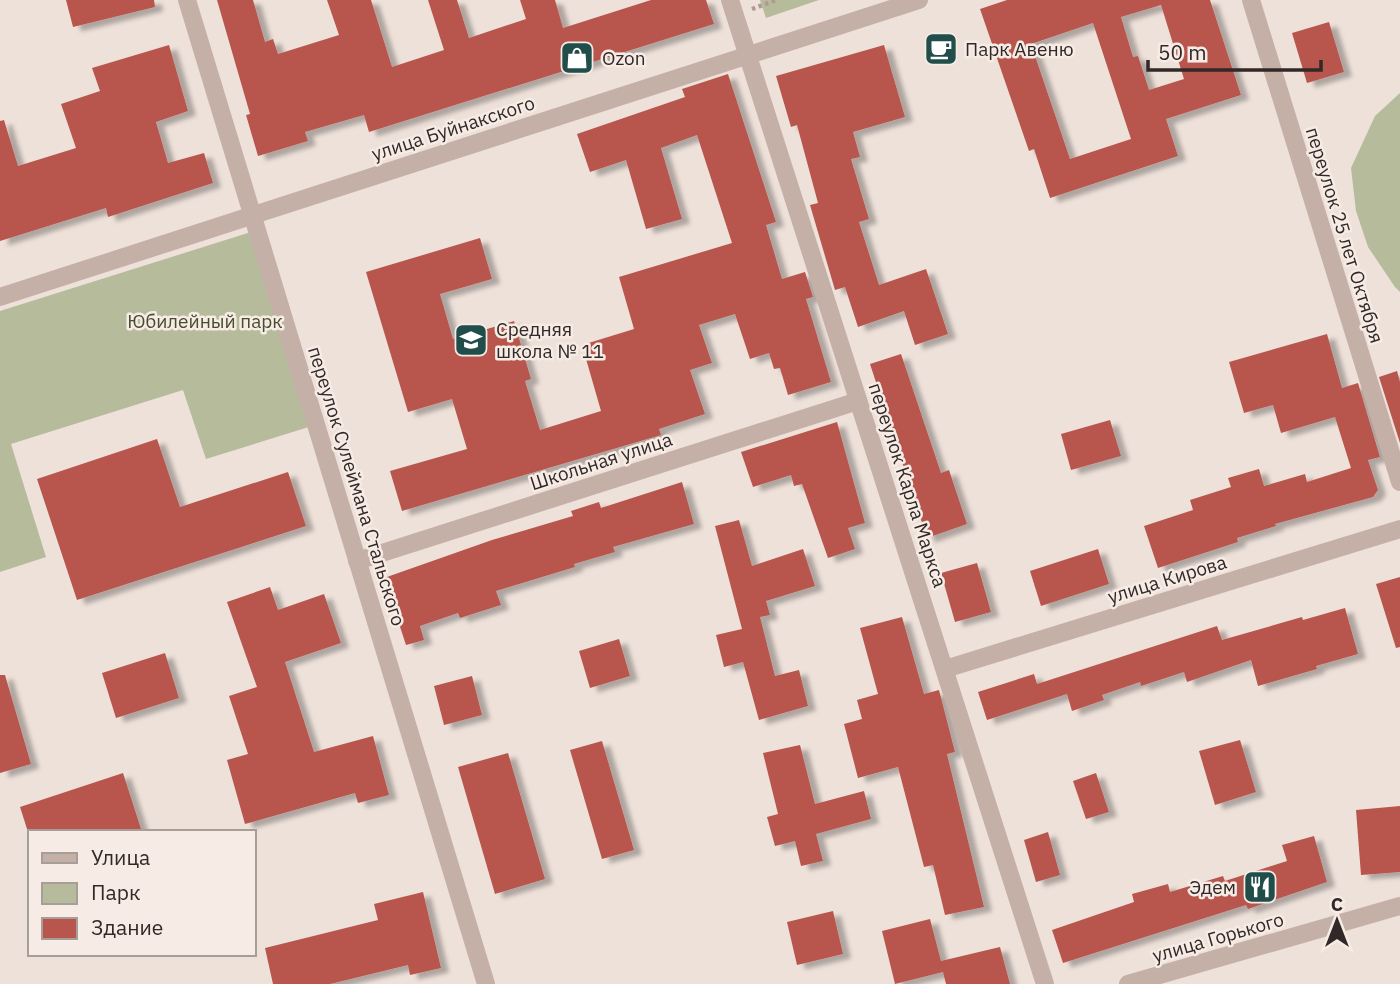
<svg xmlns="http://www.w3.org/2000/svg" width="1400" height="984" font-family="'IBM Plex Sans',sans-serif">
<defs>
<filter id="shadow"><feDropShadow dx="8" dy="4.5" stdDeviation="2" flood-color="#0004"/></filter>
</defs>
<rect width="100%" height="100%" fill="#eee1da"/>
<g fill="#b6bb9c">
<polygon points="760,0 819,0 766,18"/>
<polygon points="1400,93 1400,292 1395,287 1368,247 1356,211 1351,168 1375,116"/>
<polygon points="251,232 312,426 206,459 183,390 11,444 46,557 0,572 0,311"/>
</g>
<g fill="#b8564e" fill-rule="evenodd" filter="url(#shadow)">
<polygon points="66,0 154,0 155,7 73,27"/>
<polygon points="217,0 253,0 265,42 273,39 278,54 339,35 327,0 371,0 392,67 444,50 428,0 457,0 469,38 526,19 520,0 555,0 563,28 651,0 706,0 714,24 369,132 364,115 305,132 308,141 258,156 246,115 250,114"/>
<path d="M1007,0H1210L1241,95L1166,119L1178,156L1050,198L1034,149L1029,151L980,9ZM1161,5L1184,79L1149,90L1138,56L1133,57L1121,17ZM1093,23L1131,139L1070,159L1031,44Z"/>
<polygon points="1329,22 1344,72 1307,83 1292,33"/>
<polygon points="169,45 188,111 156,122 168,163 204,153 213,183 108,217 106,208 0,241 0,121 4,120 18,166 76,148 61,104 100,91 92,68"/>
<polygon points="884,45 905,117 853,132 860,157 851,159 869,219 859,222 879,285 926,269 948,334 915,345 904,311 858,327 845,287 835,290 810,205 818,203 797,125 791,127 776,76"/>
<polygon points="728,74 776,222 766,225 782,279 805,272 813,297 806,299 831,382 788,395 780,368 774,369 769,353 750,359 735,314 699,325 712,363 690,370 705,414 659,429 661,435 402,511 390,471 467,449 452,399 408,412 366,272 480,238 492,279 440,294 453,339 514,321 531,379 525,381 540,430 601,411 582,345 634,329 619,277 732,243 697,135 661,148 682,219 646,229 626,160 590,172 577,134 685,97 682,89"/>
<polygon points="1327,334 1342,388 1358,383 1380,457 1368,460 1378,490 1373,497 1275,524 1276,526 1237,538 1238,542 1158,568 1144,526 1193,510 1190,500 1231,487 1228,478 1259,469 1264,486 1305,474 1307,482 1351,468 1335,417 1281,433 1273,405 1244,413 1229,362"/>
<polygon points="901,354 941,473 949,470 967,524 927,538 870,364"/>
<polygon points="1397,371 1400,382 1400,443 1379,377"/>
<polygon points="1110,420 1121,456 1071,470 1061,434"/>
<polygon points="837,422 865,523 848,528 855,549 828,558 802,484 794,486 791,475 753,487 741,452"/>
<polygon points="157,439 180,507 288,472 306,526 77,600 37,479"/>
<polygon points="682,482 694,524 613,547 615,552 574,564 575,567 496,591 501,605 460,618 458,613 420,626 424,640 406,645 384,578 492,540 573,516 571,511 599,502 601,508"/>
<polygon points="739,520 752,566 803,549 815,586 766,601 770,615 760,617 775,676 799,670 808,706 759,720 743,662 724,667 716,635 742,629 715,526"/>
<polygon points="1098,549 1109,584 1041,606 1030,571"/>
<polygon points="977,563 991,612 955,622 941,573"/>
<polygon points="1400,577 1400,647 1396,648 1376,584"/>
<polygon points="270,587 278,610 324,594 341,643 285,662 314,752 373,736 389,795 358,803 355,793 245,824 227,760 248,754 229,696 257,687 227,602"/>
<polygon points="1345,608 1358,654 1316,666 1317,669 1258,686 1251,660 1187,682 1184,672 1141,686 1140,682 1102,695 1104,700 1072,711 1067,694 987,720 978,692 1034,674 1037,684 1217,626 1222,640 1302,617 1303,620"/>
<polygon points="902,617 924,694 939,690 955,752 947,754 984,907 945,915 933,865 924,867 898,767 858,778 844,724 862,719 857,700 878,694 860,628"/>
<polygon points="619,639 630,676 590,688 579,651"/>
<polygon points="165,653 179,698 116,718 102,673"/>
<polygon points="0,675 5,675 31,764 0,773"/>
<polygon points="472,676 482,715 444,725 434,686"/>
<polygon points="1240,740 1256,792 1215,805 1199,751"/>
<polygon points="602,741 634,850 602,859 570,750"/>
<polygon points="800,745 815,804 864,791 871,819 816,834 823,861 801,866 795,841 775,846 767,817 778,814 763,753"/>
<polygon points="508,753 545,879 495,894 458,767"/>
<polygon points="123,773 142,832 28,832 20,807"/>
<polygon points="1096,773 1109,812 1086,819 1073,781"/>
<polygon points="1400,806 1400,872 1361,875 1356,810"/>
<polygon points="1048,832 1060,875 1036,882 1024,840"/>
<polygon points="1314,836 1327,882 1248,909 1246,905 1063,963 1052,930 1134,902 1132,894 1168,884 1170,892 1223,876 1225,881 1287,861 1282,845"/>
<polygon points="423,892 441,968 410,975 408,965 330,984 273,984 265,948 378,920 374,904"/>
<polygon points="833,911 843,954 797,965 787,922"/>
<polygon points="930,919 941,961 1000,947 1010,984 946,984 943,972 895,984 882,931"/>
</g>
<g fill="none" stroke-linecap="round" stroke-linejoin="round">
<polyline stroke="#b09a92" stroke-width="4.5" stroke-dasharray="3.5 3.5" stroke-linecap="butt" points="752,9 776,0"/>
<g stroke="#c4b0a7" stroke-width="18">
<polyline points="187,0 486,984"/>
<polyline points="730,0 1045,984"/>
<polyline points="1251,0 1400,482"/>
<polyline points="0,297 919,0"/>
<polyline points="357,561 858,401"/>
<polyline points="945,669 1400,529"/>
<polyline points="1128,984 1400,906"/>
</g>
</g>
<defs>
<symbol id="cafe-square" viewBox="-11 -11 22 22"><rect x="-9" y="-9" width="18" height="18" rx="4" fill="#214e4a" stroke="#f6ece5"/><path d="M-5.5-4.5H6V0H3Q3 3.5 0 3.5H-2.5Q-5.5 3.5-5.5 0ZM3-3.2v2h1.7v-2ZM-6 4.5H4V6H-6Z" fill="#fff"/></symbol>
<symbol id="shop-square" viewBox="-11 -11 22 22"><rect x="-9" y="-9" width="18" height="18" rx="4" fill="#214e4a" stroke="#f6ece5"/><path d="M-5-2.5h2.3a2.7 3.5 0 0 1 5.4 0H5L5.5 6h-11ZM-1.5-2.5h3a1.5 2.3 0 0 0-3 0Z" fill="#fff"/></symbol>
<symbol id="school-square" viewBox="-11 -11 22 22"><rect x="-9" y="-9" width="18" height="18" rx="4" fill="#214e4a" stroke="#f6ece5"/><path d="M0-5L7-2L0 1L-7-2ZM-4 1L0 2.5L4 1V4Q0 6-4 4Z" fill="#fff"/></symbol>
<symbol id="restaurant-square" viewBox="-11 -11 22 22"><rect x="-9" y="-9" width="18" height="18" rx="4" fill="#214e4a" stroke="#f6ece5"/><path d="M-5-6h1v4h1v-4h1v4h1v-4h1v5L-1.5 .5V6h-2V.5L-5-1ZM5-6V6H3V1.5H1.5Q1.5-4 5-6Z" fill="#fff"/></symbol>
</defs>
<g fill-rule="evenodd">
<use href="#cafe-square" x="922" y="30" width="38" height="38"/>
<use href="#shop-square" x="558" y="39" width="38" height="38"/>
<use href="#school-square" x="452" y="321" width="38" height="38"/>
<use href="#restaurant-square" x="1241" y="868" width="38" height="38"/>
</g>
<g text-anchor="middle" stroke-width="5" stroke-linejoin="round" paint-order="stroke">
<g font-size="19" fill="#322827" stroke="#f6ece5" text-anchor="start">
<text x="965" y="56">Парк Авеню</text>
<text x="602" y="65">Ozon</text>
<text x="496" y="336">Средняя<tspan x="496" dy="22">школа № 11</tspan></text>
<text x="1236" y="894" text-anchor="end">Эдем</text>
</g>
<g font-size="19" fill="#322827" stroke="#f6ece5">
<text transform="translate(453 128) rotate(-18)" y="7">улица Буйнакского</text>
<text transform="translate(1345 235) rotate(73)" y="7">переулок 25 лет Октября</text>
<text transform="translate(601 461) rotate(-18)" y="7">Школьная улица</text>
<text transform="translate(908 485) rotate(72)" y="7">переулок Карла Маркса</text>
<text transform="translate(357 486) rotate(73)" y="7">переулок Сулеймана Стальского</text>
<text transform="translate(1167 579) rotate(-17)" y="7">улица Кирова</text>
<text transform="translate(1218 937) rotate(-16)" y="7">улица Горького</text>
</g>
<g font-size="19" fill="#474d2d" stroke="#f6ece5">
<text x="205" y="328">Юбилейный парк</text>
</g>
</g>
<rect x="28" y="830" width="228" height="126" fill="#f6ece5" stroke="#a89e99" stroke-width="2"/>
<rect x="42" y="853" width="35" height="10" fill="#c4b0a7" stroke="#a89e99" stroke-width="2"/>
<text x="91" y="865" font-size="21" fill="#322827">Улица</text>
<rect x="42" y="883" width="35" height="21" fill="#b6bb9c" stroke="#a89e99" stroke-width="2"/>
<text x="91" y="900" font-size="21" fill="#322827">Парк</text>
<rect x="42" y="918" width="35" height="21" fill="#b8564e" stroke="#a89e99" stroke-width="2"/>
<text x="91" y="935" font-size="21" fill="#322827">Здание</text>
<g transform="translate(1337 921)" stroke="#f6ece5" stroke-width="5" paint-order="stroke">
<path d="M0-5L12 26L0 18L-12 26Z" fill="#322827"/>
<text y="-10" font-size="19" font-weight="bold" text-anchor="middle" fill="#322827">С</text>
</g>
<path d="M1148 60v10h173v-10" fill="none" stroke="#322827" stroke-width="3.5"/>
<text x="1158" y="60" font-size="21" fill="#322827" stroke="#f6ece5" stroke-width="5" paint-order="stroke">50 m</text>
</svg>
